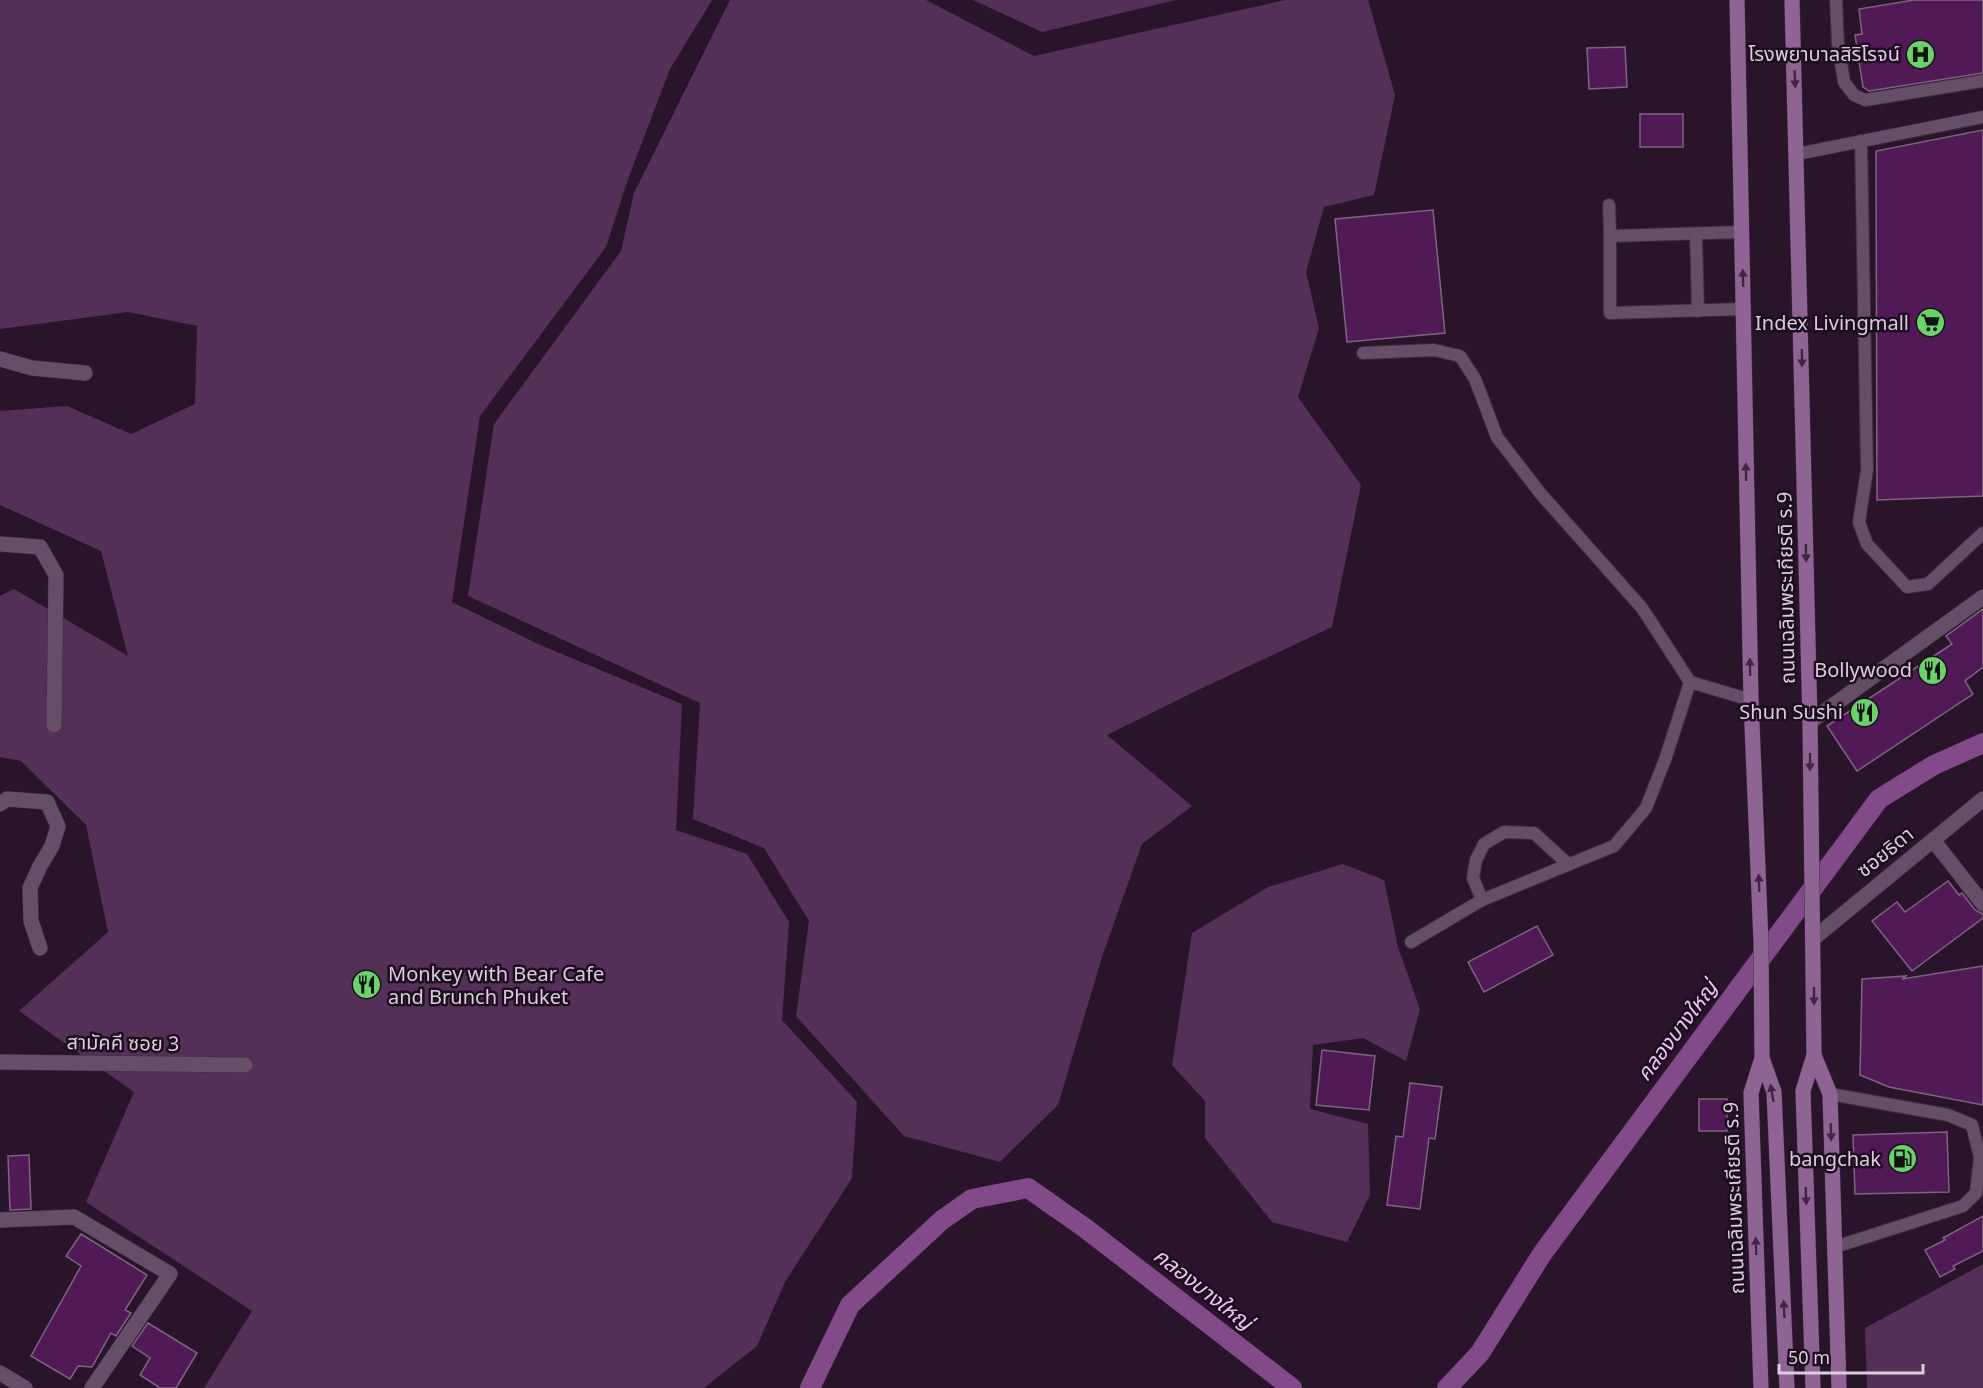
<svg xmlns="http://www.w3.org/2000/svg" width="1983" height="1388" font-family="'Noto Sans','Noto Sans Thai',sans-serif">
<rect width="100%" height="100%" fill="#281529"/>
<g fill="#533157">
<polygon points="0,0 712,0 670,69 628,179 606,247 480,416 452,602 538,644 682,704 676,830 747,854 789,922 782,1020 857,1102 852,1178 785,1282 757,1346 704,1388 204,1388 252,1311 86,1202 134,1092 19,1011 108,932 86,825 21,761 0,757 0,596 14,589 128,656 101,551 0,505 0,411 67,406 131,434 195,404 197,326 128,312 0,329"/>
<polygon points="730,0 926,0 1034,56 1285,0 1368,0 1395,95 1374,195 1324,207 1306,272 1319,328 1298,397 1361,485 1332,627 1198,690 1107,735 1192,806 1142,844 1102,957 1058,1105 1000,1162 904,1136 796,1016 809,921 764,848 693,819 700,703 468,596 494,424 621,251 634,193"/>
<polygon points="973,0 1176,0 1042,32"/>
<polygon points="1343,864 1384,880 1398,947 1420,1009 1406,1061 1363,1038 1313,1045 1310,1109 1368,1124 1370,1195 1347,1242 1272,1222 1205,1138 1205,1101 1172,1065 1192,933 1268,887"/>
<polygon points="1983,1264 1983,1388 1867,1388 1865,1328"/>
</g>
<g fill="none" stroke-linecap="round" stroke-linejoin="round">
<g stroke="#834a89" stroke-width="20">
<polyline points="810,1388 850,1305 942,1220 972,1199 1028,1188 1085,1228 1292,1388"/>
<polyline points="1447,1388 1480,1353 1542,1254 1879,799 1934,765 1983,743"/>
</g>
</g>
<g fill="#511a57" stroke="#7c657e" stroke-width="1.5">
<polygon points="1914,0 1983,0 1983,73 1869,91 1863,87 1855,35 1862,34 1859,9"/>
<polygon points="1625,47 1627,87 1589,89 1587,48"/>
<rect x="1640" y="114" width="43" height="33"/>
<polygon points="1983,130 1983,496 1877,500 1876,151"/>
<polygon points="1433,210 1445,333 1347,342 1335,219"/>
<polygon points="1983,609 1983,667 1965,681 1973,694 1857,771 1827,726 1952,644 1946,636"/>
<polygon points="1948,881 1959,895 1962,893 1975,910 1983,914 1983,918 1912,971 1872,921 1897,902 1905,912"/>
<polygon points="1537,926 1553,955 1484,992 1468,962"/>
<polygon points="1983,966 1983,1105 1889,1087 1860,1075 1862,979 1906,976 1902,979"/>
<polygon points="1322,1050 1375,1056 1369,1110 1316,1105"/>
<polygon points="1410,1083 1442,1087 1435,1139 1429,1138 1420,1209 1387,1205 1396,1136 1403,1137"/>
<rect x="1699" y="1099" width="28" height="32"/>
<polygon points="1947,1132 1949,1192 1855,1194 1853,1135"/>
<polygon points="29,1155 31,1209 10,1210 8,1156"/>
<polygon points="1983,1216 1983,1251 1953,1266 1955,1269 1940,1277 1925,1250 1945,1240 1943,1238"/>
<polygon points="81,1234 147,1275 125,1310 131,1313 116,1336 111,1333 92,1367 78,1366 70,1379 31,1356 81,1266 66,1256"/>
<polygon points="148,1323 197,1353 176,1388 160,1388 140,1375 150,1358 132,1346"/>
</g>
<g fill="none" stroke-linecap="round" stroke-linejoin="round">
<defs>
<g id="service">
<polyline points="1836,0 1838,44 1844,82 1854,95 1865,100 1983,81"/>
<polyline points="1861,141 1867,470 1859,522 1867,544 1907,587 1928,584 1983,533"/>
<polyline points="1797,154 1983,117"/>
<polyline points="1609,205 1610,236"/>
<polyline points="1742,232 1610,236 1610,313 1743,309"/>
<polyline points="1696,234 1698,311"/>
<polyline points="1363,353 1434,350 1460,356 1475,379 1497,437 1540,493 1642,608 1690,682"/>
<polyline points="1482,900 1473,878 1476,860 1484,844 1504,832 1534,833 1568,864"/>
<polyline points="1411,942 1482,900 1614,846 1646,808 1666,757 1690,682 1751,700"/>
<polyline points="1830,1094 1948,1115 1972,1125 1980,1157 1976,1193 1963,1206 1835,1247"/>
</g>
<g id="minor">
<polyline points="0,359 32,368 85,373"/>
<polyline points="0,544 40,547 56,575 54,725"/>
<polyline points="1810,722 1983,597"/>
<polyline points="0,804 7,799 47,802 58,826 52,846 40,866 30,888 31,921 40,948"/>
<polyline points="1933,840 1983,904"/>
<polyline points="1814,938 1983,799"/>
<polyline points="0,1062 245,1065"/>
<polyline points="0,1220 74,1217 170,1274 92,1388"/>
<polyline points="0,1373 25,1388"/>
</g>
<g id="secondary">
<polyline points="1737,0 1751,700 1761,942 1762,1058 1751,1093 1761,1388"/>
<polyline points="1792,0 1810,722 1814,1055 1830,1094 1839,1388"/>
<polyline points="1762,1058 1774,1092 1787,1388"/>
<polyline points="1813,1388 1803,1091 1814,1055"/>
</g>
</defs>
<use href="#service" stroke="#3c2f3e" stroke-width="14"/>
<use href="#minor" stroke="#3c2f3e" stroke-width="16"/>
<use href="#secondary" stroke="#3c2f3e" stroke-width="16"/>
<use href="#service" stroke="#654f67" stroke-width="12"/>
<use href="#minor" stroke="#654f67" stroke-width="15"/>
<use href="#secondary" stroke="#8e6493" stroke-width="15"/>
</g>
<defs><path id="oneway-solid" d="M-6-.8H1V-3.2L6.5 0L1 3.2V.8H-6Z" transform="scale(1.5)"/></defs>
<g fill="#402642">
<use href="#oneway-solid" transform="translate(1795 79) rotate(88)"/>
<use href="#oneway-solid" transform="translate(1743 278) rotate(-91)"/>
<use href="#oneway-solid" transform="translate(1802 358) rotate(89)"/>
<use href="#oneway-solid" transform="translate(1746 472) rotate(-91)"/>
<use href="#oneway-solid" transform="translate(1806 553) rotate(89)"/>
<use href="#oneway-solid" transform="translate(1750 667) rotate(-91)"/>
<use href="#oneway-solid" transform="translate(1810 762) rotate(90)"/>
<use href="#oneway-solid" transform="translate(1759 883) rotate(-92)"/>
<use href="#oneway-solid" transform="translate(1814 996) rotate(90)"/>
<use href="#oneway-solid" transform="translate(1772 1093) rotate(-100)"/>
<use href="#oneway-solid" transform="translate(1831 1132) rotate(88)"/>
<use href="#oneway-solid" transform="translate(1806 1196) rotate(88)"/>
<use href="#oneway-solid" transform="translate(1756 1246) rotate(-92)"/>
<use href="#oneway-solid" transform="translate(1784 1309) rotate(-93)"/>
</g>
<defs>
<symbol id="hospital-disc" viewBox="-11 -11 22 22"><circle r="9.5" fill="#67d466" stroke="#1e0c20"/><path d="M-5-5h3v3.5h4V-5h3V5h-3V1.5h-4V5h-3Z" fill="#111"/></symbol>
<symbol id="supermarket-disc" viewBox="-11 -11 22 22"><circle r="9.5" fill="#67d466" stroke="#1e0c20"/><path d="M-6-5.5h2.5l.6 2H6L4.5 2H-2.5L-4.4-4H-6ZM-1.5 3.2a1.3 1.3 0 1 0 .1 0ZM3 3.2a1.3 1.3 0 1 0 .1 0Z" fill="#111"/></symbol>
<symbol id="restaurant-disc" viewBox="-11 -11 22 22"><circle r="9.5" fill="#67d466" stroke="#1e0c20"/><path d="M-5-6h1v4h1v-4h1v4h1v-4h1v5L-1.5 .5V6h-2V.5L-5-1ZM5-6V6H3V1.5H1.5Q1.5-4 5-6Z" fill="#111"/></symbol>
<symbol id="fuel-disc" viewBox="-11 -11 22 22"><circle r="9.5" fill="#67d466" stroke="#1e0c20"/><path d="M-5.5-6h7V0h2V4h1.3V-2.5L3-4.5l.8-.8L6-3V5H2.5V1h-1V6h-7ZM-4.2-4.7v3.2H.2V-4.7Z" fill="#111"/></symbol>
</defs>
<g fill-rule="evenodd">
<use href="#hospital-disc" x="1904" y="38" width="33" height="33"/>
<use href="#supermarket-disc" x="1914" y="306" width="33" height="33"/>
<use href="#restaurant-disc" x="1916" y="654" width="33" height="33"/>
<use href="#restaurant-disc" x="1848" y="696" width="33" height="33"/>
<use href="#restaurant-disc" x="350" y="968" width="33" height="33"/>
<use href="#fuel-disc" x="1886" y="1142" width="33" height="33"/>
</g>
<g text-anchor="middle" stroke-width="5" stroke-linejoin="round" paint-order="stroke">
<g font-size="20" fill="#dacedb" stroke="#1e0c20" text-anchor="end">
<text x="1900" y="61">โรงพยาบาลสิริโรจน์</text>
<text x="1909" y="330">Index Livingmall</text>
<text x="1912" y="677">Bollywood</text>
<text x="1843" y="719">Shun Sushi</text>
<text x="388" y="981" text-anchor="start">Monkey with Bear Cafe<tspan x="388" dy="23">and Brunch Phuket</tspan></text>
<text x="1881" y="1166">bangchak</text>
</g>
<g font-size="20" fill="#dacedb" stroke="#1e0c20">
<text transform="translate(1786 588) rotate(-91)" y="7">ถนนเฉลิมพระเกียรติ ร.9</text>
<text transform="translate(1885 852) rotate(-39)" y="7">ซอยธิดา</text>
<text transform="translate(123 1043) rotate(1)" y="7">สามัคคี ซอย 3</text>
<text transform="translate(1734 1198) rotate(-92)" y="7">ถนนเฉลิมพระเกียรติ ร.9</text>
</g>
<g font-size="21" font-style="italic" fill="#f3c3f7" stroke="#1e0c20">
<text transform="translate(1677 1031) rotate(-53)" y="7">คลองบางใหญ่</text>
<text transform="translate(1203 1289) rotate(38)" y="7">คลองบางใหญ่</text>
</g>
</g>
<path d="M1779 1364v9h144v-9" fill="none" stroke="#dacedb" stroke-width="3"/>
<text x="1788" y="1364" font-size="18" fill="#dacedb" stroke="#1e0c20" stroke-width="4.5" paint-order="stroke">50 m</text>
</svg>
